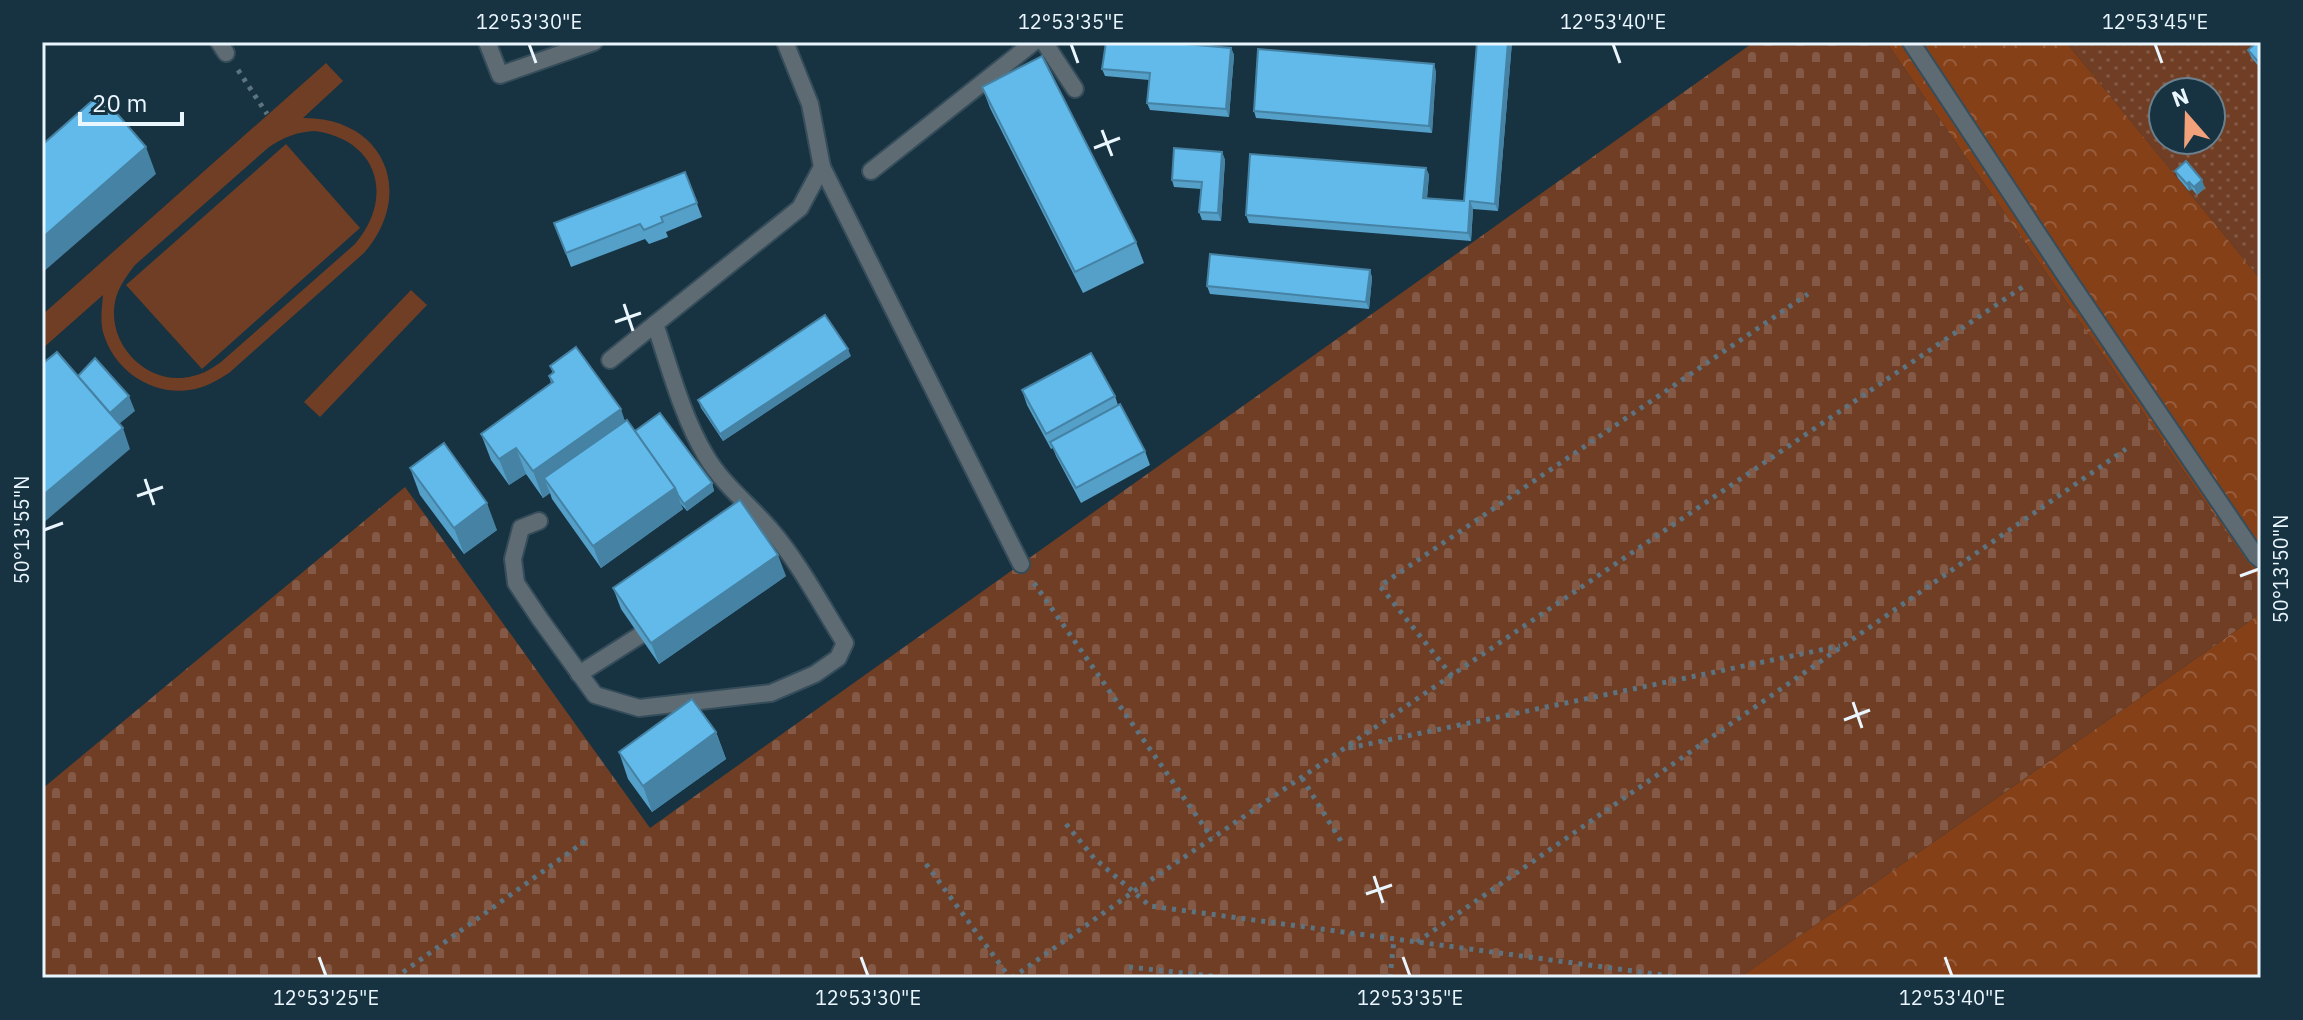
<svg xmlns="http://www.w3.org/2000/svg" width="2303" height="1020" font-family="'IBM Plex Sans',sans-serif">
<defs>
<pattern id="grass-dots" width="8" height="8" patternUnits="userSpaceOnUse" patternTransform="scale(2)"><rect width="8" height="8" fill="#6f3e25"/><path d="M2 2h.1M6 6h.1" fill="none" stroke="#845a46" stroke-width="1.8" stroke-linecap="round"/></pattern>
<pattern id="forest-crowns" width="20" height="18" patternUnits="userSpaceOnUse" patternTransform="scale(2)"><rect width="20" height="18" fill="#864018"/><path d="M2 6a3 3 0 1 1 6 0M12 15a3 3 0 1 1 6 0" fill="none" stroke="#975c3b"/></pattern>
<pattern id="cemetery-stones" width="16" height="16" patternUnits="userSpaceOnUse" patternTransform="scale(2)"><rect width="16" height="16" fill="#6f3e25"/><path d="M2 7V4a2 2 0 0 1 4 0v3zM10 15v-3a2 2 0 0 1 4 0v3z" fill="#845a46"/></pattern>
</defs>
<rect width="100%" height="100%" fill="#173240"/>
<path fill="url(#grass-dots)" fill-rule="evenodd" d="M2066,42H2261V280ZM2163,92H2211V140H2163Z"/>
<g fill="url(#forest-crowns)">
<polygon points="1886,42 2066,42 2261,280 2261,583"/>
<polygon points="2261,613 2261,978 1739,978"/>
</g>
<polygon fill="url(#cemetery-stones)" points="1754,42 1886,42 2261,583 2261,613 1739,978 42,978 42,789 405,487 650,828"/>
<g fill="#6f3e25" fill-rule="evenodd">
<path d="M326,63L343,81L303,118C383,117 417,192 364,253L229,373C218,380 208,386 195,389C155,398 114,372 103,332C100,320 102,307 103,295L42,349V315ZM315,131C378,140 395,197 355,244L221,362C212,368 204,374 193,376C152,387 112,351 114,310C115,292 124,279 135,265L269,147C284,137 297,132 315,131Z"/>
<polygon points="286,144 360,228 202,369 126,285"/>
<polygon points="411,290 427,305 320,417 304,402"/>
</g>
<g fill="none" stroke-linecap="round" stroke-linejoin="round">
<defs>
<g id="service">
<polyline points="219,42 226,53"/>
<polyline points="487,42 500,75 594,42"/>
<polyline points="1044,42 1075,89"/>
<polyline points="1911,42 2063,272 2256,556 2261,560"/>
<polyline points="822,167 1021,564"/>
<polyline points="871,171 1034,42"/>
<polyline points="610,360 800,208 822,167 810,104 785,42"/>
<path d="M539,521L521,528L513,559L516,583L540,619L595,695L639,708L771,693L815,674L838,658L845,643C821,605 800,564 771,530C749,504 723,485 706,456C682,416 670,368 655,324"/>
<polyline points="579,674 639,636"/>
</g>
</defs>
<use href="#service" stroke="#354d5b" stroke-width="20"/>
<g stroke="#5d737f" stroke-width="5" stroke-dasharray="4 6" stroke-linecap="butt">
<polyline points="238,70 267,114"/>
<polyline points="1034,583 1212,838"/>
<polyline points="1452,676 1380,586 1808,294"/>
<polyline points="1349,748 1840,646"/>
<polyline points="1302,778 1344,846"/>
<polyline points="1066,824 1094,858 1150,906 1685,978"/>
<polyline points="926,864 1010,978"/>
<polyline points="1417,942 2126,449"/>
<polyline points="1129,967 1229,978"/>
<polyline points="395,978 588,839"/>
<polyline points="1012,978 1133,892 2027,284"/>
<polyline points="1390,978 1394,939"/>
</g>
<use href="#service" stroke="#5e6b72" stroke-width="16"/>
</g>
<g fill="#54a0c9">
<polygon points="1477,42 1512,42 1498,211 1473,209 1471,241 1249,223 1246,215 1426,168 1429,175 1427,199 1464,201"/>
<polygon points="2261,42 2261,69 2251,57 2248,50"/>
<polygon points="1231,48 1234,55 1229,117 1150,110 1147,103 1149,80 1105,76 1102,69"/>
<polygon points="1436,71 1432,133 1256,118 1254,111"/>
<polygon points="982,87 1136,242 1144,263 1083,293 990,108"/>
<polygon points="1222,152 1225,160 1221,221 1202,220 1199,212 1201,189 1174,187 1172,180"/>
<polygon points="2175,171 2205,188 2197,195 2192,189 2189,191 2178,178"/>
<polygon points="685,172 702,217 666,232 668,237 649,244 645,239 571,267 554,223"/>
<polygon points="1370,270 1372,278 1369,309 1210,294 1207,286"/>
<polygon points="851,356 723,441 701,408 698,400"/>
<polygon points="550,366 625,421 635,431 712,483 714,491 687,511 680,503 683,509 601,568 552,499 550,493 543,498 526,474 509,485 491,460 481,434 551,383 549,376 553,373"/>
<polygon points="1022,390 1115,396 1118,405 1145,451 1150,465 1081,503 1056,456 1053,448 1051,449 1027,405"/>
<polygon points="410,468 497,530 464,554 420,495"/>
<polygon points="786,576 659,664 621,609 613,588"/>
<polygon points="716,732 726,759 652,812 628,779 619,752"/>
</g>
<g fill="#4582a4">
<polygon points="1508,42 1512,42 1498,211 1495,204"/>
<polygon points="1231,48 1234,55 1229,117 1226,109"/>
<polygon points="1434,64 1436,71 1432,133 1429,126"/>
<polygon points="146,147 156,174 42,273 42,238"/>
<polygon points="1222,152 1225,160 1221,221 1218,213"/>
<polygon points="1426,168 1429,175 1426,206 1423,198"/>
<polygon points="2202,180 2205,188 2197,195 2194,187"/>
<polygon points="2189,182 2192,189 2189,191 2187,184"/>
<polygon points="1470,201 1473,209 1471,241 1468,233"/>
<polygon points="1370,270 1372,278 1369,309 1366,302"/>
<polygon points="848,349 851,356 723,441 720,434"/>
<polygon points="129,396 135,411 113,429 108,415"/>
<polygon points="621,409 630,436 544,478 550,493 543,498 533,471"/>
<polygon points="123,428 130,449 42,524 42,496"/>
<polygon points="516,448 526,474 509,485 499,459"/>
<polygon points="712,483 714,491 687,511 684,504"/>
<polygon points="675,488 683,509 601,568 593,546"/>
<polygon points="487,503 497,530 464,554 454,528"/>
<polygon points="778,555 786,576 659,664 651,643"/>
<polygon points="716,732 726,759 652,812 643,786"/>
</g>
<g fill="#62baea" stroke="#4582a4" stroke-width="2">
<polygon points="1106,42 1161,42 1231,48 1226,109 1147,103 1150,73 1102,69"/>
<polygon points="1477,42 1508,42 1495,204 1470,201 1468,233 1246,215 1250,154 1426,168 1423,198 1464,201"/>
<polygon points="2257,42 2261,42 2261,65 2248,50"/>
<polygon points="1258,49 1434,64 1429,126 1254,111"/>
<polygon points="1042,56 1136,242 1075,272 982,87"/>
<polygon points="100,94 146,147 42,238 42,145"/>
<polygon points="1174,148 1222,152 1218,213 1199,212 1202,182 1172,180"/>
<polygon points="2186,161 2202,180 2194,187 2189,182 2187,184 2175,171"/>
<polygon points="685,172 697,203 661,217 663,222 644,230 640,224 566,253 554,223"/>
<polygon points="1210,254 1370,270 1366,302 1207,286"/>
<polygon points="825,315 848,349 720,434 698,400"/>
<polygon points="576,347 621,409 533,471 516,448 499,459 481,434 553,382 549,376 554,372 550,366"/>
<polygon points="57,352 123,428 42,496 42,364"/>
<polygon points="1091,353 1115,396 1046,434 1022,390"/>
<polygon points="95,358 129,396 110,413 78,376"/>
<polygon points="1120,404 1145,451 1076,488 1050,442"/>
<polygon points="660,413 712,483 684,504 678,495 675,488 635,431"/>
<polygon points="627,420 675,488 593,546 544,478"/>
<polygon points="444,443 487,503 454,528 410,468"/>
<polygon points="740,500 778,555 651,643 613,588"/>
<polygon points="692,699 716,732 643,786 619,752"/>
</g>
<path fill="none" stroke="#eaf6fe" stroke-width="3" d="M529,44L536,63M1071,44L1078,63M1613,44L1620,63M2155,44L2162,63M1102,130L1112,156M1094,148L1120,138M624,304L633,331M615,322L641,313M145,479L154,505M137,496L163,487M44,530L63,523M2240,576L2259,569M1853,702L1862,728M1844,720L1870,710M1374,876L1383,903M1366,894L1392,885M319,957L326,976M861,957L868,976M1403,957L1410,976M1945,957L1952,976"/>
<rect width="2303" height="1020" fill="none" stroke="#173240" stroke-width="88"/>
<g transform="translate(2187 116) rotate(340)"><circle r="38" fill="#173240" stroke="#6b808c" stroke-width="2"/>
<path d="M0-6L14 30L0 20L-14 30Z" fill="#f1a27b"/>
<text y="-12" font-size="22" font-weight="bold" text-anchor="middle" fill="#eaf6fe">N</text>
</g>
<path d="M80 112v12h102v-12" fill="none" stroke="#eaf6fe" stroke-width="4"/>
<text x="92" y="112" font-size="24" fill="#eaf6fe" stroke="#173240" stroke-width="6" paint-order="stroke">20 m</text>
<rect x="44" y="44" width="2215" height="932" fill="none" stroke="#eaf6fe" stroke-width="3"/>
<g font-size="20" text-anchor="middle" fill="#eaf6fe">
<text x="529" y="29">12°53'30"E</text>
<text x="1071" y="29">12°53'35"E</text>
<text x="1613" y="29">12°53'40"E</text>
<text x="2155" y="29">12°53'45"E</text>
<text transform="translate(22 530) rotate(-90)" y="7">50°13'55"N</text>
<text transform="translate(2281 569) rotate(-90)" y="7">50°13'50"N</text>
<text x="326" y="1005">12°53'25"E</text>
<text x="868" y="1005">12°53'30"E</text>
<text x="1410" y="1005">12°53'35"E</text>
<text x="1952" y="1005">12°53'40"E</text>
</g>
</svg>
